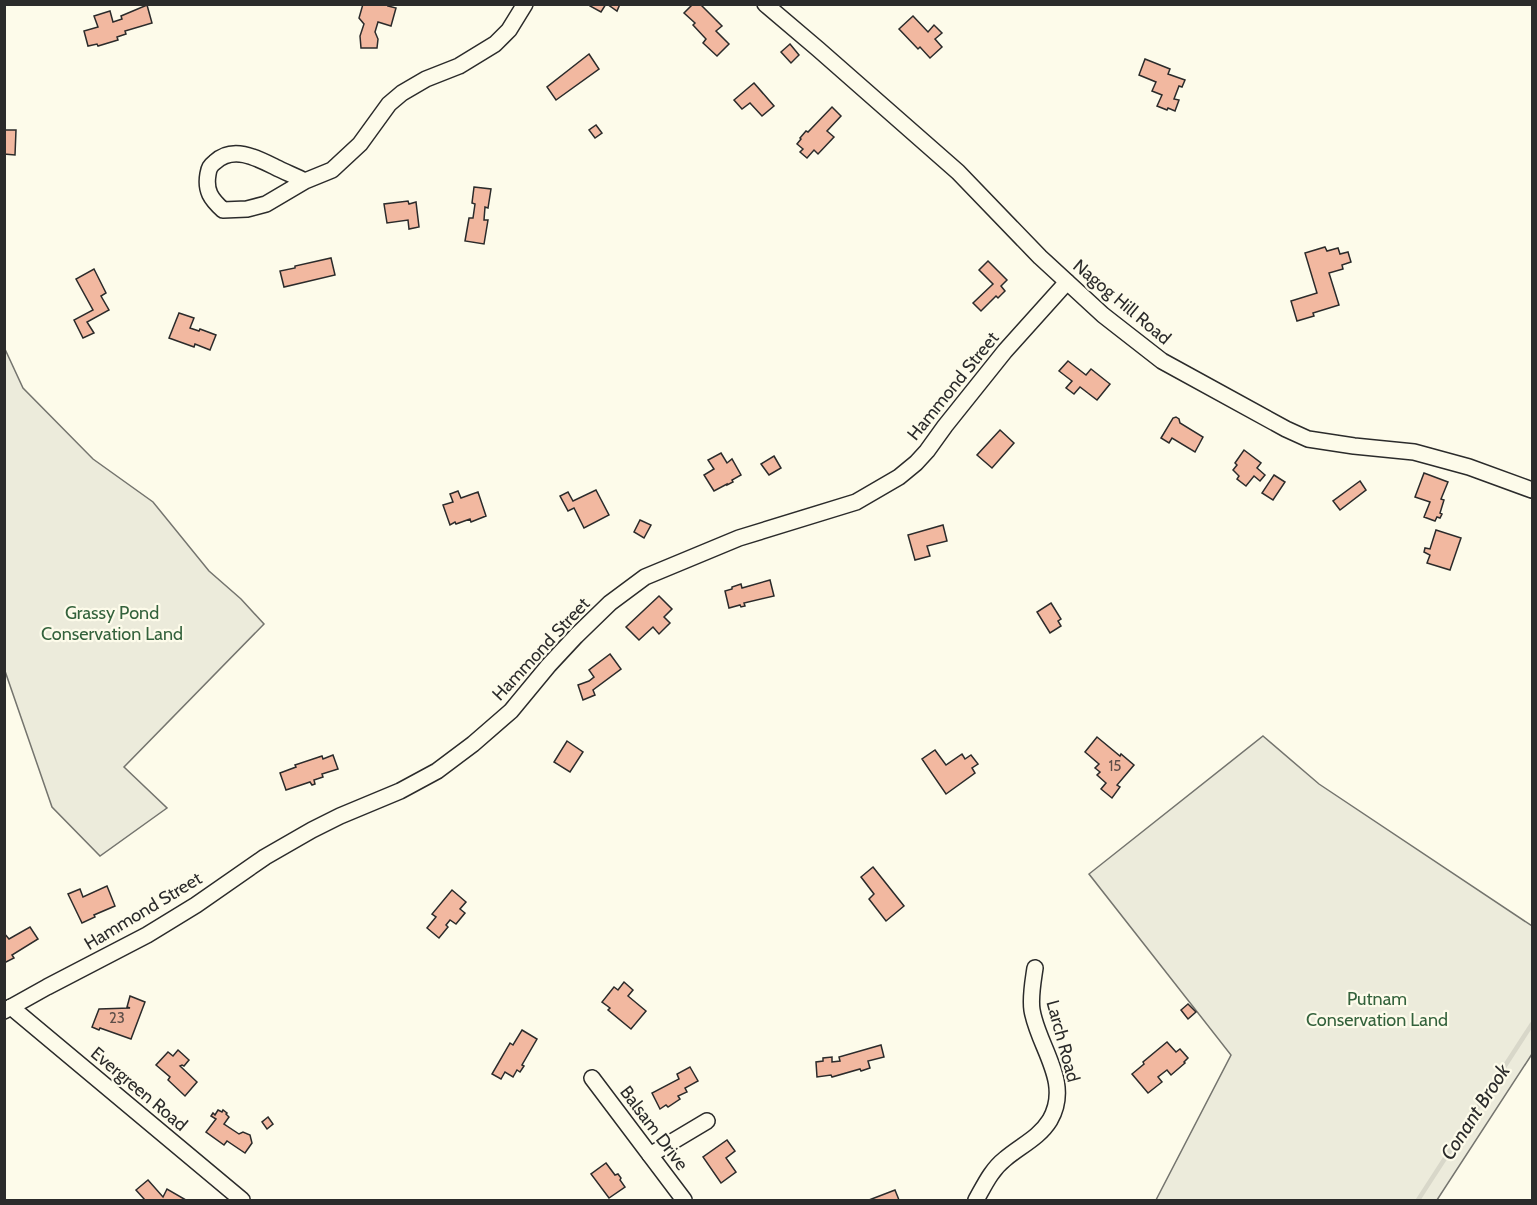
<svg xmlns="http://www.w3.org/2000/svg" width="1537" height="1205" font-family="Cabin,sans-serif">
<rect width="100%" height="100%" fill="#fdfbea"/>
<g fill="#ecebdb" stroke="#74746e" stroke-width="1.5">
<polygon points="4,347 23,388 93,459 153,502 209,571 241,599 264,624 124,767 167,808 100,856 52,807 5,671"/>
<polygon points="1263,736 1319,784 1532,926 1532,1054 1437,1200 1156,1200 1231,1055 1089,874"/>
</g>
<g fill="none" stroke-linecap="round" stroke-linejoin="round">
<polyline stroke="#d8d7c9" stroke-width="4.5" points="1418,1200 1532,1024"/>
</g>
<g fill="#f2b8a0" stroke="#2b2b2b" stroke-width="1.5">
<polygon points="363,4 389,4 388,6 396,8 391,26 378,22 375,32 378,39 377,48 361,48 360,36 364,24 359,18"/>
<polygon points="591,4 606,4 601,12 590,6"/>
<polygon points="607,4 620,4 617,11"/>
<polygon points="693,4 700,4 722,26 716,31 729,44 717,56 703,43 706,39 693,25 695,23 684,13"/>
<polygon points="147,5 152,23 125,31 126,34 117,37 118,40 98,46 97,44 88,46 84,31 98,27 94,16 110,11 113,22 122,19 121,16"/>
<polygon points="913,16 928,32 934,25 942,33 935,39 942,47 930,58 920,47 918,49 899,29"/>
<polygon points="790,44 799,55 791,63 781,52"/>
<polygon points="589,54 599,69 556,100 547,87"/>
<polygon points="1145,59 1170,69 1168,74 1185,80 1182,87 1179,86 1174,99 1179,100 1175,111 1168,108 1167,110 1157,106 1162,95 1152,91 1156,82 1139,75"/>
<polygon points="754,83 774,106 762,116 750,103 742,109 734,100"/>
<polygon points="832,107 841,116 827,131 834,137 818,154 814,150 807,158 800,152 803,149 797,144 801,139 800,138 806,131 808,132"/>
<polygon points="596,125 602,133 595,138 589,130"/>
<polygon points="4,130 16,130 15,155 4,154"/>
<polygon points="474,187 491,189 488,208 485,207 484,220 488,220 484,244 465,241 469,218 473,218 475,204 472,203"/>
<polygon points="408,201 409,204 416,202 419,227 409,229 408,220 387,223 384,204"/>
<polygon points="1325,247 1327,251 1338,248 1340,254 1348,252 1351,262 1342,265 1343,269 1329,273 1339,305 1313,313 1314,316 1297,321 1291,301 1317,293 1305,253"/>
<polygon points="331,258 335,275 284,287 280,271 295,268 295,266"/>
<polygon points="988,261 1007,280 1001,286 1005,291 998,298 996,296 981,311 973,303 993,284 979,270"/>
<polygon points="94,269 106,293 101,296 109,310 87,322 94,333 83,338 74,320 93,310 76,279"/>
<polygon points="179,313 194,318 190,328 199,331 200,329 216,335 210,350 195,344 194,347 169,338"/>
<polygon points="1068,361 1086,375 1091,369 1110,384 1097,400 1080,387 1074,394 1066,388 1072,381 1059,371"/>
<polygon points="1176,417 1179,419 1180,423 1203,437 1195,452 1172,438 1169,443 1161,438 1173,418"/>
<polygon points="1000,430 1014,443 992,468 977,455"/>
<polygon points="1244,450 1261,463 1257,468 1265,475 1260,481 1254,476 1246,486 1237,479 1239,476 1233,470 1237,465 1235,463"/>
<polygon points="721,453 727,463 732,459 741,475 732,480 733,482 727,485 727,484 714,491 704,475 714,469 708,460"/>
<polygon points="774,456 781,468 769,475 761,464"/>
<polygon points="1424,473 1448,482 1441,499 1444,500 1440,513 1442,514 1440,518 1437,517 1435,521 1424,517 1430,502 1415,497"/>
<polygon points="1274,475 1285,482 1273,500 1262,493"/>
<polygon points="1360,481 1366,490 1340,510 1333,501"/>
<polygon points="596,490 609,515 584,528 574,508 568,511 560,496 568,492 573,501"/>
<polygon points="458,491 461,498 478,492 486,516 471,522 470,519 456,524 455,522 450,525 443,505 453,502 450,494"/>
<polygon points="640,520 651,525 644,538 634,532"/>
<polygon points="943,525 947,541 927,546 930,556 915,560 908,535"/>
<polygon points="1436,530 1461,538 1450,570 1427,563 1430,555 1424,552 1425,548 1430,549"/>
<polygon points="770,580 774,596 744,603 745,606 741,607 740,605 729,608 725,591 732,589 732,587 741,584 742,588"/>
<polygon points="659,596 672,609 664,617 670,623 659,634 653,627 639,640 626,627"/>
<polygon points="1051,603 1061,619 1058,621 1061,626 1050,633 1037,612"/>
<polygon points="610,654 621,669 593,690 595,695 583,700 578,685 589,681 594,677 589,670"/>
<polygon points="1097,737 1120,756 1121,754 1134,765 1117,785 1120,787 1112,798 1101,789 1106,783 1097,775 1100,772 1095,768 1099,764 1085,752"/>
<polygon points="567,741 583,752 570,772 554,762"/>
<polygon points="935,750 946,765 962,754 965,759 971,755 978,764 972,768 975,773 946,794 922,759"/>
<polygon points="333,755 338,769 322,774 323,777 314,780 315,784 312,785 310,782 286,790 280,773 296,767 295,765 322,756 323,759"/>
<polygon points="873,867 904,906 886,921 869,899 874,894 861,877"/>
<polygon points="107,886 115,906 94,915 95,917 82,923 68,894 80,889 83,897"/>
<polygon points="452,890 466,902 460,909 465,913 456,924 450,920 446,925 448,927 439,938 427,928 436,917 432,914"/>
<polygon points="30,927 38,939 12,955 14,958 4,963 4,933 9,939"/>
<polygon points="624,982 633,990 628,996 646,1011 631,1029 608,1010 610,1008 602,1002 614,987 618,990"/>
<polygon points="130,996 145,1002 131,1039 100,1028 99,1030 92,1027 99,1009 130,1008 127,1007"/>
<polygon points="1188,1004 1196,1012 1188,1019 1181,1010"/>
<polygon points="522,1030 537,1039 522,1065 524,1066 520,1072 517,1070 513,1077 505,1072 501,1079 492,1074 510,1043 513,1045"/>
<polygon points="1167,1042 1176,1052 1180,1049 1188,1058 1184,1062 1185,1063 1171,1075 1167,1070 1158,1077 1162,1082 1148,1093 1132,1074 1144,1064 1143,1062"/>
<polygon points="881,1045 884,1057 868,1061 870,1068 861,1071 860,1069 832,1077 831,1075 817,1077 816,1062 823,1061 823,1058 832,1057 832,1062 840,1061 839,1057"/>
<polygon points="178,1050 189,1060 184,1066 182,1065 180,1066 197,1082 185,1096 168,1080 170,1077 156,1065 168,1052 173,1056"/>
<polygon points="690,1067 698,1081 685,1088 687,1092 678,1096 680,1099 668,1107 666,1105 660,1109 652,1093 679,1079 677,1074"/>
<polygon points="218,1110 222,1112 223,1110 227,1113 226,1114 229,1117 224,1124 239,1134 243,1132 250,1135 252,1143 245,1153 227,1141 224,1145 206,1132 216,1119 211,1116 213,1113 215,1115"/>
<polygon points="268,1117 273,1124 267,1129 262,1122"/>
<polygon points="727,1140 735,1151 726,1158 736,1172 721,1183 703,1157"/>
<polygon points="606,1163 615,1175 618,1174 621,1178 620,1180 625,1187 609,1198 591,1174"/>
<polygon points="148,1180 163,1197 167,1189 186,1200 145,1200 136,1190"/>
<polygon points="895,1190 899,1200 869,1200"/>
</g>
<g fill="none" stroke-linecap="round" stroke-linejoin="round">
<defs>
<g id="minor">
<polyline points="765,4 818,49 958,172 1040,257 1103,315 1162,361 1286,429 1308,439 1354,446 1414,452 1469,467 1532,490"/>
<path d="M305,181C295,176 285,172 275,167C257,158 233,145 215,162C210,166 209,168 208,174C205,191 211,199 223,210L247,209L266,204L305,181L332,170L360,144L389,104L402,93L426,79L459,66L495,44L509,30L525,4"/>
<polyline points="11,1007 242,1200"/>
<polyline points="4,1011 47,987 147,935 196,905 265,857 312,830 340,816 400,791 437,771 473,744 511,711 549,665 576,636 610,603 645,577 739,538 856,502 899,477 916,463 927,451 945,426 1005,351 1067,282"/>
<polyline points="592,1078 684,1200"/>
<polyline points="650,1155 707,1121"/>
<path d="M976,1200C984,1186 991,1170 1005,1159C1020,1146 1039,1138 1050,1120C1072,1082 1038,1047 1032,1010C1030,997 1033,982 1035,968"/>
</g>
</defs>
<use href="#minor" stroke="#2b2b2b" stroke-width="18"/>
<use href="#minor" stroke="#fdfbea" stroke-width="15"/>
</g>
<g text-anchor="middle" stroke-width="4.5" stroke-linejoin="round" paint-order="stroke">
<g font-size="15" fill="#5d4e48">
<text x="1115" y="771">15</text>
<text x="117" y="1023">23</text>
</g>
<g font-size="18" fill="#2b2b2b" stroke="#fdfbea">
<text transform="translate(1122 302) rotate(40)" y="6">Nagog Hill Road</text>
<text transform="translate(953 386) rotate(-51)" y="6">Hammond Street</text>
<text transform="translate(541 649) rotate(-47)" y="6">Hammond Street</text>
<text transform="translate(143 911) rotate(-31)" y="6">Hammond Street</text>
<text transform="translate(1063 1041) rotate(75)" y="6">Larch Road</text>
<text transform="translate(139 1089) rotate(40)" y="6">Evergreen Road</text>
<text transform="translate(654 1128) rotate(53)" y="6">Balsam Drive</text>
</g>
<g font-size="18" fill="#34623c" stroke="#fdfbea">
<text x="112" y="619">Grassy Pond<tspan x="112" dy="21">Conservation Land</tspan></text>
<text x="1377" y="1005">Putnam<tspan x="1377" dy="21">Conservation Land</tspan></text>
</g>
<g font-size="20" font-style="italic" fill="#2b2b2b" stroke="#fdfbea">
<text transform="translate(1475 1112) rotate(-57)" y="7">Conant Brook</text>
</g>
</g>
<rect width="1537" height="1205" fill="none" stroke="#2b2b2b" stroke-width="12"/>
</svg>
